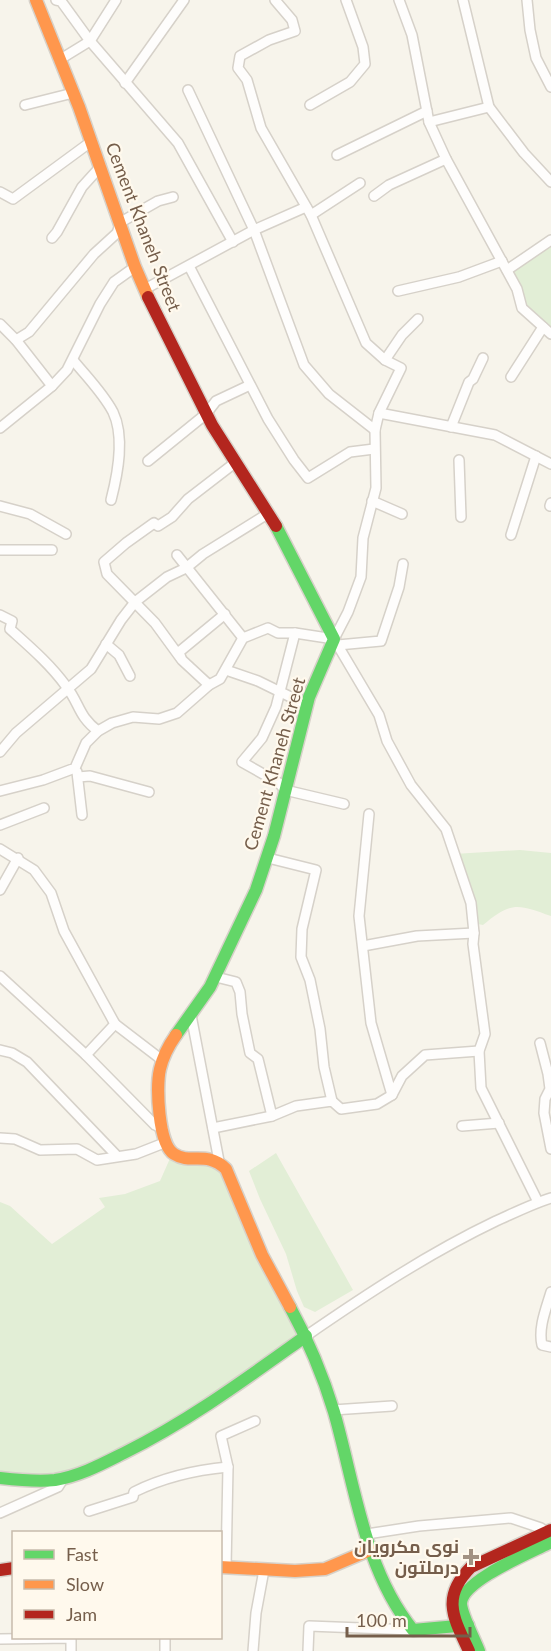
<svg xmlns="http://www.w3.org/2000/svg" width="551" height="1651" font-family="Lato,Cairo,sans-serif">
<rect width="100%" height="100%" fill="#f7f4eb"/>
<g fill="#e2eed6">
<polygon points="551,240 551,334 522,308 507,271"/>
<path d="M520,850L551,853V916C518,904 511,901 483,925L473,923L454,854Z"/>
<polygon points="276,1153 353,1290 315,1312 304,1307 297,1291 286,1254 260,1199 249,1171"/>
<polygon points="172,1154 219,1161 306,1336 215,1400 63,1479 0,1478 0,1202 10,1206 52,1244 105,1207 99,1198 125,1194 160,1181"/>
</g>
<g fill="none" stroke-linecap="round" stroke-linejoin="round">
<defs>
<g id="street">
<polyline points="56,0 61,1 90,41 178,143 233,242"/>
<polyline points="275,0 292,20 295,31 269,40 240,56 238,68 247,80 261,128 311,215 366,343 385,360 401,368 379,413 375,430 376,488 363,538 361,577 348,612 334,639"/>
<polyline points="399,0 412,35 429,122 446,159 517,289 522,308 551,334"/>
<polyline points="463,0 489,107 524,153 551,182"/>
<polyline points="527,0 530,30 536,58 551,87"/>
<polyline points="59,60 90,41 116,0"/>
<polyline points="125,83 184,0"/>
<polyline points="188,90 254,230 304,365 329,394 375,430"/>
<polyline points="25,105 73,93"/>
<polyline points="310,105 350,82 365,64 363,47 346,0"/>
<polyline points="429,122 489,107"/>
<polyline points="337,155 427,111"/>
<polyline points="0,192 13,199 92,141"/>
<polyline points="374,196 389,185 446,159"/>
<polyline points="311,215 360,183"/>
<polyline points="52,238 57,232 82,187 101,166"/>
<polyline points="189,266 268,419 294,460 308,478 350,452 374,449"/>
<polyline points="507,270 551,240"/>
<polyline points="145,289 254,230 306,207"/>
<polyline points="398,291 459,277 502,261"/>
<polyline points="0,324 16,340 52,386"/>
<polyline points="16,340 29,332 94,254 117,233 121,222 158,201 173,197"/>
<path d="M73,360C86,376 103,393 113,412C125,437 118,473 111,500"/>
<polyline points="385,360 402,335 418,319"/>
<polyline points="511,377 543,327"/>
<polyline points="379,413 495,435 551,464"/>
<polyline points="451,427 469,382 473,379 483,358"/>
<polyline points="0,428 52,386 67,370 100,304 114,282 135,267"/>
<polyline points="459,460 461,517"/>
<polyline points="148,461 206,414 216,401 250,385"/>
<polyline points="372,501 402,514"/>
<polyline points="0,506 30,514 66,534"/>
<polyline points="550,506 551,503"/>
<polyline points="511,535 536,456"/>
<polyline points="0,550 52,550"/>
<polyline points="177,555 243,638"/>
<path d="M0,615L12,621L10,629C30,647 50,664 66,686C80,704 78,716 98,731"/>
<polyline points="295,633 276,707 262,738 242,762 279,783 285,790 344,804"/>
<polyline points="334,639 379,715 387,741 411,785 446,829 471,903 474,933 473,944 485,1034 479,1051 481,1088 538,1202"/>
<polyline points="106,644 119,655 130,676"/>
<polyline points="338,645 381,641 399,587 403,564"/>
<polyline points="181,658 179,652 225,614"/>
<polyline points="226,670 258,681 307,705"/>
<polyline points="209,685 182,660 155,623 107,574 104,562 126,543 154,523 158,526 172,517 188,499 236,462"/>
<polyline points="0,752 16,733 91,669 121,620 135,602 167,577 186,568 203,554 269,513"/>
<polyline points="77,772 82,815"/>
<polyline points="78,777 90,776 149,792"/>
<polyline points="0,791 43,780 75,768 86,743 98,731 112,723 133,717 159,719 177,713 209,685 220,679 243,638 268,628 278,633 295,633 334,639"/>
<polyline points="369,814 359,916 371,1023 392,1095"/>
<polyline points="0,825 44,808"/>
<polyline points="0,849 34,870 51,893 64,931 115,1024 86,1055"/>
<polyline points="268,858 316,870 302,929 301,957 310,980 320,1029 324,1067 332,1101"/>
<polyline points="0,890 18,858"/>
<polyline points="363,946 417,936 474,933"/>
<polyline points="0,976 86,1055 155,1125 163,1129"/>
<polyline points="216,977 236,982 240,992 242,1014 250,1053 258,1059 272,1116"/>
<polyline points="191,1015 219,1161"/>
<polyline points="115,1024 162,1060"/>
<polyline points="540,1043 548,1074 550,1089 545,1099 544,1113 551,1149"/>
<polyline points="0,1050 12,1053 27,1062 117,1156"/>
<polyline points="462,1126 499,1123"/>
<polyline points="213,1128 272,1116 296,1106 332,1101 341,1109 377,1104 392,1095 402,1076 425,1055 479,1051"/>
<polyline points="0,1138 15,1139 40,1150 77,1149 97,1160 136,1154 164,1143"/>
<path d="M551,1292C546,1309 538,1328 542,1345L551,1347"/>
<path d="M306,1336C367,1294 429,1253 496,1221C514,1213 532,1204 551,1198"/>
<polyline points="333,1410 392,1406"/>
<path d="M89,1511L133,1497L134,1492C164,1477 195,1470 228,1467"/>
<polyline points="0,1513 58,1487 63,1479"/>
<polyline points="367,1534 419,1526 511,1518 541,1528 541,1533"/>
<polyline points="226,1568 228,1467 221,1436 255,1421"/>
<polyline points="0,1639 71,1638 71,1651"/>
<polyline points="165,1651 165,1638"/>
<polyline points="253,1651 256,1613 264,1570"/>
<polyline points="308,1651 309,1626 413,1630"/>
</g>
<g id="fast">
<polyline points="176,1035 210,987 256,890 274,836 309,697 334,639 276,526"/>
<path d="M290,1307C308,1340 323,1376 334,1412C355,1485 364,1570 413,1630L468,1625"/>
<path d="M0,1478C18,1480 37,1482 55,1480C80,1476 102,1464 124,1453C189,1421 247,1378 306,1336"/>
<path d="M479,1651C475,1640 461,1614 461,1603C463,1580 530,1553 551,1542"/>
</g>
<g id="slow">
<polyline points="36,0 79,107 135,267 148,297"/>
<path d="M176,1035C169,1045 163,1056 160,1069C156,1086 158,1144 174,1154C191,1165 206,1150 226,1169L262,1255L290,1307"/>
<polyline points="220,1567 295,1571 325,1569 370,1550"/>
</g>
<g id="jam">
<polyline points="148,297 212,425 276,526"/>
<polyline points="0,1570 14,1568"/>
<path d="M469,1651C453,1617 441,1597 471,1567L551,1530"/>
</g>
</defs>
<use href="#street" stroke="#d6d1c9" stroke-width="12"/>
<use href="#fast" stroke="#d7d1c9" stroke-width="15"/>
<use href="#slow" stroke="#d7d1c9" stroke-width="15"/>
<use href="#jam" stroke="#d7d1c9" stroke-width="15"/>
<use href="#street" stroke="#fefdfc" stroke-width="9"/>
<use href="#fast" stroke="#63d668" stroke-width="12"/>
<use href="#slow" stroke="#ff974d" stroke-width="12"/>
<use href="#jam" stroke="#b3261e" stroke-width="12"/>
</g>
<path fill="#a29283" stroke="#fff9ed" stroke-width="2" d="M468 1548h6v6h6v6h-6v6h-6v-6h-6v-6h6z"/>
<g text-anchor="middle" stroke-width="4.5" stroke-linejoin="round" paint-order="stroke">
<g font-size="18" fill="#755e4b" stroke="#fff9ed">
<text transform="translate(143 227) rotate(69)" y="6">Cement Khaneh Street</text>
<text transform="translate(275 764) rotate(-74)" y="6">Cement Khaneh Street</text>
</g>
<g font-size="18" font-weight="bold" fill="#755e4b" stroke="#fff9ed" text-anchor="end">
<text x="459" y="1553">نوی مکرویان<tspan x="459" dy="21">درملتون</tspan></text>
</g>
</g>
<rect x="12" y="1531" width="210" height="108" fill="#fff9ed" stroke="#c8bbac" stroke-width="1.5"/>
<rect x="24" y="1550" width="30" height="9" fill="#63d668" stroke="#c8bbac" stroke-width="1.5"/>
<text x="66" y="1561" font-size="18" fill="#755e4b">Fast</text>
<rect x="24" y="1580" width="30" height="9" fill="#ff974d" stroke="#c8bbac" stroke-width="1.5"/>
<text x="66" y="1591" font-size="18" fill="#755e4b">Slow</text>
<rect x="24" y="1610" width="30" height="9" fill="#b3261e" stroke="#c8bbac" stroke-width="1.5"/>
<text x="66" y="1621" font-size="18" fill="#755e4b">Jam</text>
<path d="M347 1627v9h123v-9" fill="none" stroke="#755e4b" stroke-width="3"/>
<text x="356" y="1627" font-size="18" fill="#755e4b" stroke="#fff9ed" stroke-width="4.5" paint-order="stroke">100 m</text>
</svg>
